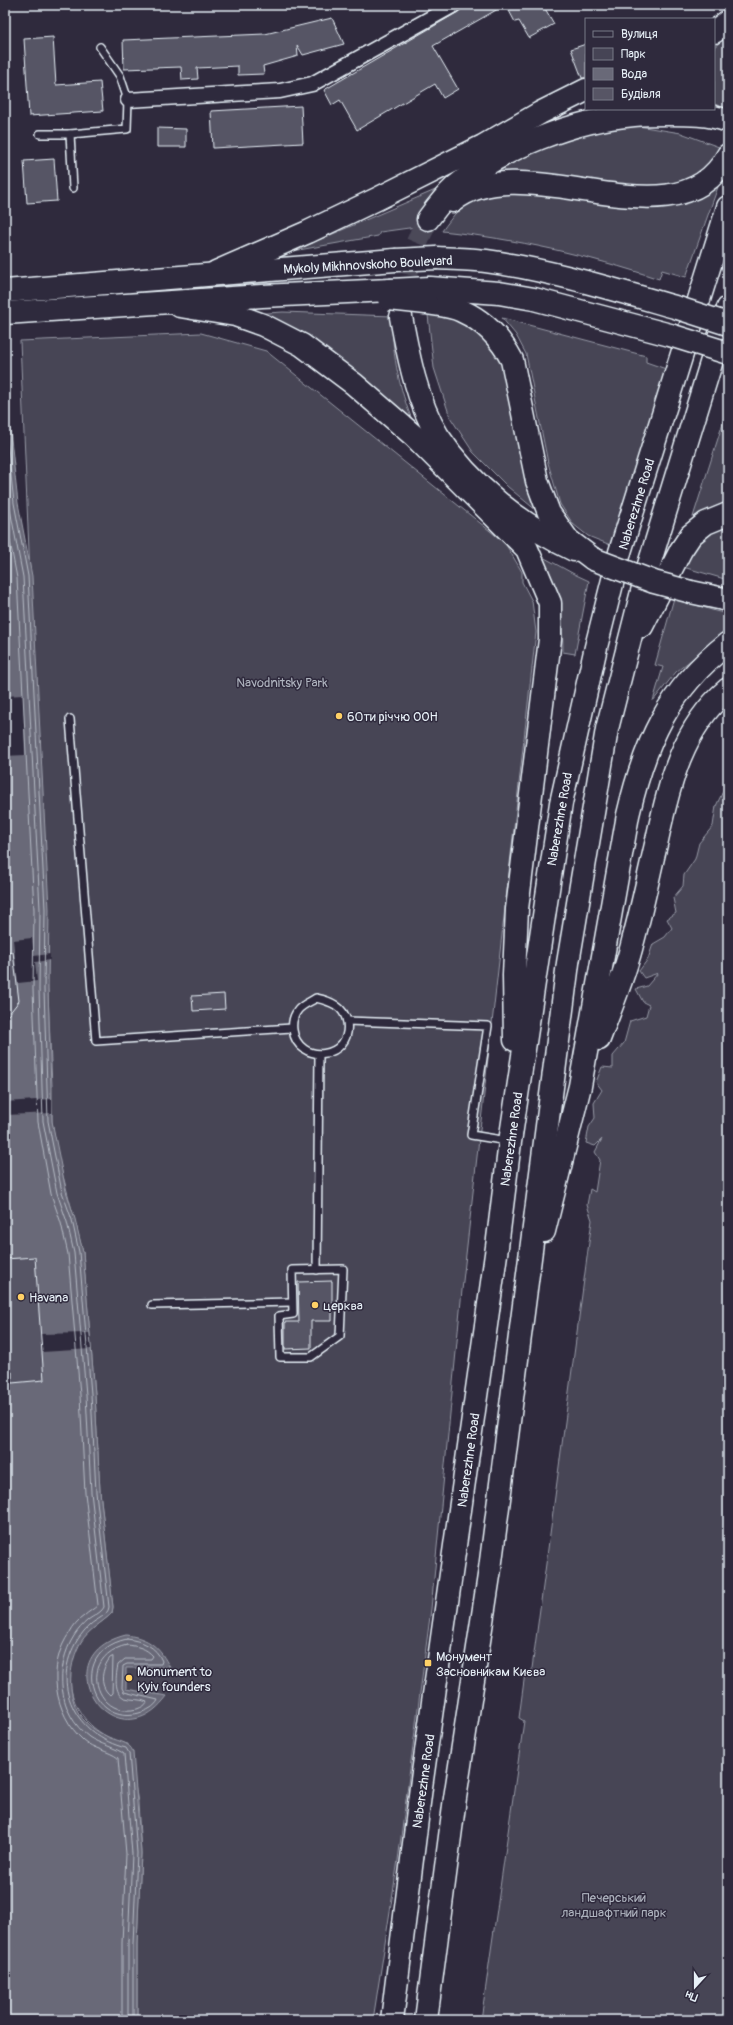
<svg xmlns="http://www.w3.org/2000/svg" width="733" height="2025" font-family="Pangolin,sans-serif">
<rect width="100%" height="100%" fill="#2f2a3d"/>
<filter id="ink" filterUnits="userSpaceOnUse"><feTurbulence type="fractalNoise" baseFrequency=".025" numOctaves="2"/><feDisplacementMap in="SourceGraphic" scale="8" xChannelSelector="R" yChannelSelector="G"/><feConvolveMatrix kernelMatrix="1 2 1 2 8 2 1 2 1" color-interpolation-filters="sRGB"/></filter>
<g filter="url(#ink)">
<g fill="#464455" stroke="#979aa6">
<polygon points="728,36 728,109 714,104 714,47"/>
<path d="M638,126L681,133L719,147L713,160L702,171L675,184L646,187L483,178C510,158 565,137 599,130C611,127 625,127 638,126Z"/>
<path d="M719,184L686,277L662,270L659,279C587,255 517,239 442,231C452,217 464,200 482,194C500,188 520,192 539,194C576,199 644,213 678,204C692,200 707,192 719,184Z"/>
<polygon points="440,188 416,227 380,232 378,236 293,251"/>
<path d="M283,312L392,316C392,357 400,394 417,431L252,314Z"/>
<polygon points="428,315 449,316 483,330 506,364 543,516 508,487 473,452 450,417 434,368"/>
<polygon points="502,318 646,356 646,362 666,369 613,546 588,536 573,524 560,504 548,463 526,354 516,335"/>
<path d="M201,333L266,351L505,543L522,572V582L532,601L536,632L462,1290L431,1609L398,1860L373,2020H137V1944L141,1853L138,1802L128,1744C80,1734 54,1685 81,1641C89,1629 102,1623 112,1613L113,1607L100,1491L95,1394L83,1252L57,1153L52,1121V1086L20,341Z"/>
<polygon points="728,407 728,501 693,517"/>
<polygon points="728,521 728,580 683,567 698,537"/>
<path d="M541,556L574,574L589,581L575,654L563,652C563,613 557,591 541,556Z"/>
<polygon points="674,598 715,611 728,614 728,630 676,672 653,701 663,667 655,665"/>
<polygon points="728,760 728,2020 481,2020 524,1721 519,1718 525,1673 531,1676 592,1220 587,1205 590,1189 595,1192 600,1160 595,1152 602,1139 595,1146 586,1143 589,1127 595,1118 594,1103 602,1090 596,1082 602,1067 613,1068 613,1056 624,1043 630,1021 646,1016 649,1005 643,1002 636,989 647,986 658,973 644,978 639,971 648,959 653,944 665,937 672,928 667,919 676,913 673,898 683,886 684,875 695,859 699,843 713,826 716,806 726,785"/>
</g>
<g fill="#696978" stroke="#9c9fab">
<path d="M5,384L18,503L32,576L49,909L48,988L52,1121L66,1191L75,1219L83,1252L95,1394L100,1491L113,1607L112,1613C102,1623 89,1629 81,1642C69,1662 66,1694 80,1715C86,1724 96,1731 106,1736C115,1741 130,1741 133,1752L141,1853L137,1944V2020H5Z"/>
<path d="M126,1635C149,1638 160,1647 170,1668H126V1689L167,1696C115,1767 40,1656 126,1635Z"/>
</g>
<g fill="#2f2a3d">
<polygon points="23,695 25,755 5,756 5,696"/>
<polygon points="32,938 34,956 50,954 50,960 35,962 37,981 18,983 13,940"/>
<polygon points="52,1099 52,1113 5,1115 5,1102"/>
<polygon points="89,1333 91,1349 42,1352 40,1334"/>
</g>
<g fill="none" stroke-linecap="round" stroke-linejoin="round">
<g stroke="#b5bbc5" stroke-width="1">
<path d="M5,420L14,503L28,576L45,909L44,989L48,1121L62,1192L72,1220L79,1252L91,1394L96,1492L109,1607C108,1616 96,1619 90,1625C85,1629 81,1635 78,1639C49,1685 76,1736 126,1748L129,1753L137,1853L133,1944V2020"/>
<path d="M5,467L9,504L23,577L40,909L39,989L43,1121L57,1193L67,1222L74,1253L86,1395L91,1492L104,1607C101,1613 93,1616 88,1620C83,1624 77,1631 74,1636C54,1667 58,1714 89,1737C97,1743 119,1749 124,1754L132,1854L128,1943V2020"/>
<path d="M5,515L17,578L34,910L33,989L38,1122L51,1194L61,1223L68,1254L80,1395L85,1493L98,1605C94,1609 88,1612 84,1616C78,1620 73,1626 70,1632C46,1665 54,1714 83,1740C93,1749 109,1751 118,1758L126,1854L122,1943V2020"/>
<path d="M127,1639C142,1641 156,1646 162,1661L161,1664H127L123,1666L122,1688L124,1692L158,1700C155,1707 146,1711 139,1713C90,1726 68,1651 127,1639Z"/>
<path d="M127,1645C137,1646 146,1648 153,1656L151,1659H125L118,1665C116,1674 113,1694 125,1698C132,1700 141,1699 147,1702C145,1706 142,1707 137,1709C96,1720 76,1656 127,1645Z"/>
<path d="M113,1657L112,1693L110,1695C98,1685 102,1668 110,1658Z"/>
</g>
</g>
<g fill="#575565" stroke="#e8f1f8">
<polygon points="466,5 505,5 433,46 458,89 443,98 435,84 357,130 340,100 332,105 324,90 458,12"/>
<polygon points="506,5 543,5 554,24 529,38 519,21 515,22"/>
<polygon points="332,18 344,44 303,55 297,45 298,56 263,66 264,74 238,75 238,66 197,68 198,79 182,80 181,67 124,69 123,40 265,34"/>
<polygon points="53,37 56,85 100,82 103,111 29,116 24,39"/>
<polygon points="586,44 586,78 582,78 571,49"/>
<polygon points="301,106 303,143 213,148 211,111"/>
<polygon points="157,128 186,129 186,147 157,147"/>
<polygon points="54,159 57,201 27,203 24,161"/>
<polygon points="13,952 19,1001 5,1019 5,953"/>
<polygon points="224,994 225,1009 193,1011 192,996"/>
<polygon points="35,1257 44,1380 12,1383 12,1372 5,1372 5,1259"/>
<polygon points="332,1281 332,1321 311,1321 311,1348 285,1349 285,1322 299,1322 298,1282"/>
</g>
<g fill="none" stroke-linecap="round" stroke-linejoin="round">
<path stroke="#4b4859" stroke-width="22" stroke-dasharray="22 11" stroke-linecap="butt" d="M402,307C404,275 413,248 428,219"/>
<defs>
<g id="lane">
<polyline points="40,134 70,134 127,129 128,100 120,76 100,47"/>
<polyline points="70,134 73,188"/>
<polyline points="70,719 96,1041 292,1028"/>
<path d="M316,998C330,1001 344,1006 347,1022C353,1059 298,1066 293,1030C292,1023 294,1015 298,1010C303,1004 310,1002 316,998Z"/>
<polyline points="347,1021 488,1026 471,1135 508,1141"/>
<polygon points="343,1269 340,1336 311,1357 280,1357 279,1316 293,1314 292,1270"/>
<polyline points="317,1270 319,1055"/>
<polyline points="152,1305 292,1302"/>
</g>
<polyline id="street" points="128,100 280,91 312,84 454,5"/>
<g id="primary">
<polyline points="714,32 728,21"/>
<path d="M453,201C525,143 677,251 728,155"/>
<path d="M428,219C436,208 445,196 455,187C501,148 575,120 634,115C645,114 657,114 668,114C688,114 709,114 728,121"/>
<polyline points="216,272 308,232 377,199 483,146 540,113 586,90"/>
<path d="M426,303C438,305 452,306 462,311C484,321 501,339 512,360L537,481L549,513L568,540L593,559"/>
<polyline points="180,306 235,315 263,325 302,345 354,384 414,436 527,549 550,603 550,639 517,909 514,975 515,1040"/>
<path d="M401,317C408,355 417,402 438,436C471,486 521,525 574,550"/>
<polyline points="691,592 728,600"/>
<polyline points="642,626 681,550 691,535 706,523 728,514"/>
<path d="M599,1039C611,1007 625,975 633,941C642,908 649,874 657,840C669,784 682,728 728,689"/>
<path d="M544,1231L580,1086L628,815C645,742 668,690 728,643"/>
<polyline points="392,2020 421,1787 497,1247 510,1142 561,803 596,647 620,552 728,207"/>
<polyline points="426,2020 455,1798 490,1569 568,963 607,729 648,568 728,308"/>
</g>
<g id="highway">
<path d="M437,258C454,259 470,259 486,261C551,270 615,290 678,308"/>
<polyline points="430,288 499,293 534,299 670,335"/>
<polyline points="5,291 395,260"/>
<polyline points="5,313 262,296 390,290"/>
</g>
</defs>
<use href="#lane" stroke="#e8f1f8" stroke-width="10"/>
<use href="#street" stroke="#e8f1f8" stroke-width="17"/>
<use href="#primary" stroke="#e8f1f8" stroke-width="25"/>
<use href="#highway" stroke="#e8f1f8" stroke-width="25"/>
<use href="#lane" stroke="#2f2a3d" stroke-width="7"/>
<use href="#street" stroke="#2f2a3d" stroke-width="14"/>
<use href="#primary" stroke="#2f2a3d" stroke-width="22"/>
<use href="#highway" stroke="#2f2a3d" stroke-width="22"/>
<defs>
<g id="primary-bridge">
<polyline points="389,299 426,303"/>
<polyline points="593,559 654,582 691,592"/>
</g>
<g id="highway-bridge">
<polyline points="395,260 437,258"/>
<polyline points="390,290 430,288"/>
<polyline points="678,308 728,324"/>
<polyline points="670,335 728,353"/>
</g>
</defs>
<use href="#primary-bridge" stroke="#e8f1f8" stroke-width="25" stroke-linecap="butt"/>
<use href="#highway-bridge" stroke="#e8f1f8" stroke-width="25" stroke-linecap="butt"/>
<use href="#primary-bridge" stroke="#2f2a3d" stroke-width="22"/>
<use href="#highway-bridge" stroke="#2f2a3d" stroke-width="22"/>
</g>
</g>
<g fill="#ffd166" stroke="#2f2a3d" stroke-width="1.5">
<circle cx="339" cy="716" r="4"/>
<circle cx="21" cy="1297" r="4"/>
<circle cx="315" cy="1305" r="4"/>
<rect x="424" y="1659" width="8" height="8" rx="2"/>
<circle cx="129" cy="1678" r="4"/>
</g>
<g text-anchor="middle" stroke-width="3" stroke-linejoin="round" paint-order="stroke">
<g font-size="13" fill="#e8f1f8" stroke="#2f2a3d">
<text transform="translate(368 264) rotate(-3)" y="5">Mykoly Mikhnovskoho Boulevard</text>
<text transform="translate(636 504) rotate(-73)" y="5">Naberezhne Road</text>
<text transform="translate(559 819) rotate(-80)" y="5">Naberezhne Road</text>
<text transform="translate(511 1139) rotate(-82)" y="5">Naberezhne Road</text>
<text transform="translate(468 1460) rotate(-82)" y="5">Naberezhne Road</text>
<text transform="translate(423 1781) rotate(-82)" y="5">Naberezhne Road</text>
</g>
<g font-size="13" fill="#afb4bf" stroke="#2f2a3d">
<text x="282" y="687">Navodnitsky Park</text>
<text x="614" y="1902">Печерський<tspan x="614" dy="15">ландшафтний парк</tspan></text>
</g>
<g font-size="13" fill="#e8f1f8" stroke="#2f2a3d" text-anchor="start">
<text x="347" y="721">60ти річчю ООН</text>
<text x="29" y="1302">Havana</text>
<text x="323" y="1310">церква</text>
<text x="436" y="1661">Монумент<tspan x="436" dy="15">Засновникам Києва</tspan></text>
<text x="137" y="1676">Monument to<tspan x="137" dy="15">Kyiv founders</tspan></text>
</g>
</g>
<rect width="733" height="2025" fill="none" stroke="#2f2a3d" stroke-width="20"/>
<rect x="10" y="10" width="713" height="2005" fill="none" stroke="#e8f1f8" stroke-width="1.5" filter="url(#ink)"/>
<rect x="585" y="18" width="130" height="92" fill="#2f2a3d" stroke="#797a88"/>
<rect x="593" y="31" width="20" height="6" fill="#2f2a3d" stroke="#797a88"/>
<text x="621" y="38" font-size="12" fill="#e8f1f8">Вулиця</text>
<rect x="593" y="48" width="20" height="12" fill="#464455" stroke="#797a88"/>
<text x="621" y="58" font-size="12" fill="#e8f1f8">Парк</text>
<rect x="593" y="68" width="20" height="12" fill="#696978" stroke="#797a88"/>
<text x="621" y="78" font-size="12" fill="#e8f1f8">Вода</text>
<rect x="593" y="88" width="20" height="12" fill="#575565" stroke="#797a88"/>
<text x="621" y="98" font-size="12" fill="#e8f1f8">Будівля</text>
<g transform="translate(695 1987) rotate(201)" stroke="#2f2a3d" stroke-width="3" paint-order="stroke">
<path d="M0-3L7 15L0 10L-7 15Z" fill="#e8f1f8"/>
<text y="-6" font-size="11" font-weight="bold" text-anchor="middle" fill="#e8f1f8">Пн</text>
</g>
</svg>
